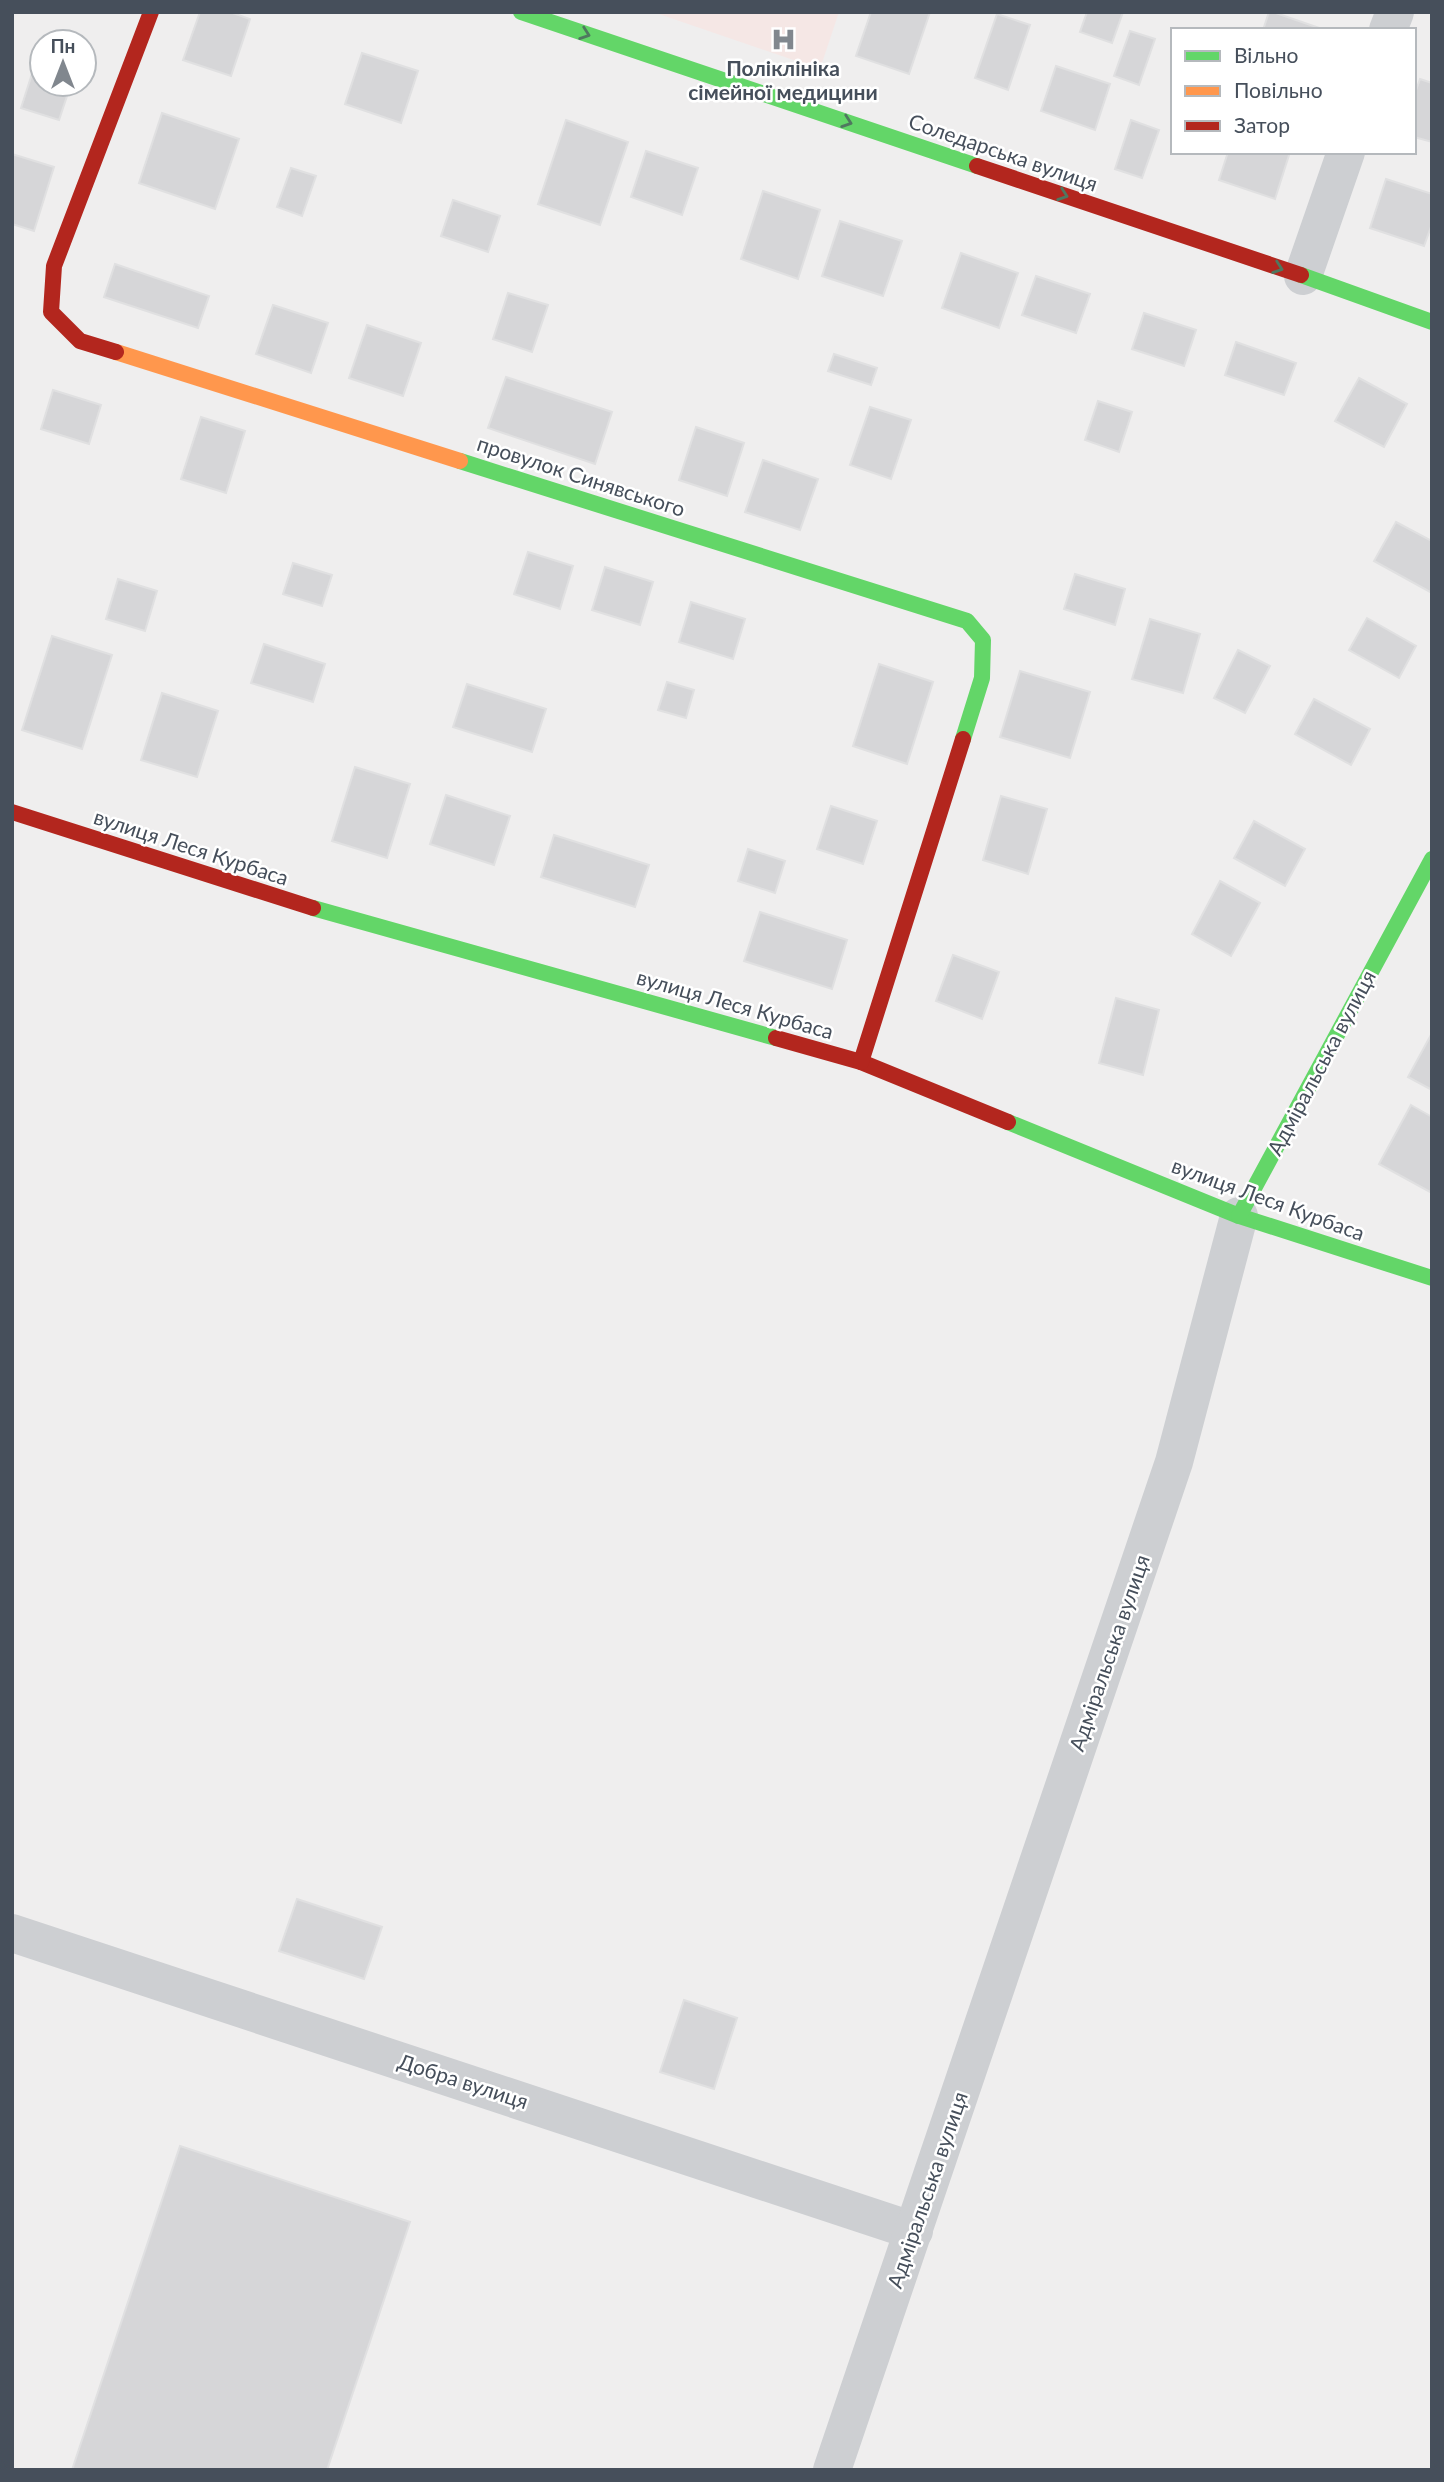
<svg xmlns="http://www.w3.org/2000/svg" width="1444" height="2482" font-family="Lato,sans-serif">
<rect width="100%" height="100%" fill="#efeeee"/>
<polygon fill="#f5e7e5" points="653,12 839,12 820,69"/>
<g fill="#d6d6d8" stroke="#e0e0e1" stroke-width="2">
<polygon points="200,12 230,12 250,19 231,76 183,60"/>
<polygon points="871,12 930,12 909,74 856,56"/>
<polygon points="1087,12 1123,12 1112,43 1080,32"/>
<polygon points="1269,12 1273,12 1325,30 1263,30"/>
<polygon points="997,14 1030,25 1008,90 975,78"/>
<polygon points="1130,31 1155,39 1139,85 1114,76"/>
<polygon points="362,53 418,71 401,123 345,104"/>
<polygon points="38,55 42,56 42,84 71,84 59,120 21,108"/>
<polygon points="1056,66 1110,84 1095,130 1041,111"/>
<polygon points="1420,79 1432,83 1432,142 1414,137 1414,96"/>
<polygon points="162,113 239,139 215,209 139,183"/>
<polygon points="566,120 628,142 600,225 538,204"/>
<polygon points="1131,120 1159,130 1142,178 1115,169"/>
<polygon points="646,151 698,168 682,215 631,197"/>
<polygon points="1228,152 1290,152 1275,199 1219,180"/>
<polygon points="12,154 54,167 34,231 12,224"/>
<polygon points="291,168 316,176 302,216 277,207"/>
<polygon points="1386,179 1432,194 1432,224 1424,246 1370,228"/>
<polygon points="763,191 820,210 798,279 741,259"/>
<polygon points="453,200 500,216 488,252 441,236"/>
<polygon points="840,221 902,241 883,296 822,276"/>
<polygon points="961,253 1018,273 999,328 942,308"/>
<polygon points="115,264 209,296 198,328 104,297"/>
<polygon points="1036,276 1090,294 1076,333 1022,315"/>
<polygon points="508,293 548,305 532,352 493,339"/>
<polygon points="273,305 328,323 311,373 256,354"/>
<polygon points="1144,313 1196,330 1184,366 1132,349"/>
<polygon points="367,325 421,343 403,396 349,378"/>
<polygon points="1236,342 1296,363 1284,395 1225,375"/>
<polygon points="834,354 877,368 871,385 828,371"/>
<polygon points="506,377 612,412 595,464 488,428"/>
<polygon points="1359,378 1407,404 1384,447 1335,421"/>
<polygon points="53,390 101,405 89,444 41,429"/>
<polygon points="1098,401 1132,412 1119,452 1085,440"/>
<polygon points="870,407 911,420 891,479 850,465"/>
<polygon points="201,417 245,431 226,493 181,479"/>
<polygon points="696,427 744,443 727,496 679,480"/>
<polygon points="763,460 818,479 800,530 745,512"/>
<polygon points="1396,522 1432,541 1432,593 1374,561"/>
<polygon points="528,552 573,566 560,609 514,594"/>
<polygon points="293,563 332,575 322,606 283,594"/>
<polygon points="605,567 653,582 640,625 592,610"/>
<polygon points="1075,574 1125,589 1115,625 1064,609"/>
<polygon points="118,579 157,591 145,631 106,619"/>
<polygon points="691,602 745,619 733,659 679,642"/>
<polygon points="1367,618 1416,646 1399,678 1349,650"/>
<polygon points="1150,619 1200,634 1183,693 1132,679"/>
<polygon points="52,636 112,655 82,749 22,730"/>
<polygon points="264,644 325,664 313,702 251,683"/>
<polygon points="1238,650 1270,666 1245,713 1214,698"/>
<polygon points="879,664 933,682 907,764 853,746"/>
<polygon points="1020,671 1090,692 1070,758 1000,737"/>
<polygon points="667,682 694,690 686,718 658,710"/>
<polygon points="467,684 546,709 532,752 453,727"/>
<polygon points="162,693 218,711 197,777 141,760"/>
<polygon points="1314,699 1370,729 1351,765 1295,734"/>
<polygon points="355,767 410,784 387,858 332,841"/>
<polygon points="446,795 510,816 494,865 430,844"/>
<polygon points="1001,796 1047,809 1028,874 983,860"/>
<polygon points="831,806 877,821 863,864 817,849"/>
<polygon points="1254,821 1305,849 1285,886 1234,858"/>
<polygon points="554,835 649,865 635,907 541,877"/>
<polygon points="748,849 785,861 775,893 738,881"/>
<polygon points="1220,881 1260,903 1231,956 1192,934"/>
<polygon points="760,912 847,940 832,989 744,961"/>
<polygon points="953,955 999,972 982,1019 936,1001"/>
<polygon points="1116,998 1159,1010 1143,1075 1099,1063"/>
<polygon points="1432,1033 1432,1090 1408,1077"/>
<polygon points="1411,1105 1432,1117 1432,1193 1379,1164"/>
<polygon points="297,1899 382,1927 364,1979 279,1951"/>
<polygon points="684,2000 737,2018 714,2089 660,2072"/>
<polygon points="180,2146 410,2222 327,2470 72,2470"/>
</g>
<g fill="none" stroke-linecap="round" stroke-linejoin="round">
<g stroke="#cdcfd2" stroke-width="38">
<polyline points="1388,30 1395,12"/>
<polyline points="1303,276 1346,152"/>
<polyline points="12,1933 914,2231"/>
<polyline points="832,2470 1174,1462 1239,1216"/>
</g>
<g stroke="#63d668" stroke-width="16">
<polyline points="521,12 977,166"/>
<polyline points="1301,275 1432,322"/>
<polyline points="460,461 967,621 983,640 982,678 963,739"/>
<polyline points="313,908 776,1038"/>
<polyline points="1008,1122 1239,1216 1432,1278"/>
<polyline points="1239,1216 1432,859"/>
</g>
<polyline stroke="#ff974d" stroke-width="16" points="116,352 460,461"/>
<g stroke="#b3261e" stroke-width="16">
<polyline points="977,166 1301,275"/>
<polyline points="116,352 80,341 51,312 54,266 151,12"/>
<polyline points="12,812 313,908"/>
<polyline points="776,1038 861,1062 1008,1122"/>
<polyline points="861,1062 963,739"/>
</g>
</g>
<defs><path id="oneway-chevron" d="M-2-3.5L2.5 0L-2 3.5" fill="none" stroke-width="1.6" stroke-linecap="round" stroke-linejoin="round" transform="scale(1.75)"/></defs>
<g stroke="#4f785f">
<use href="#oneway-chevron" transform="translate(585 34) rotate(19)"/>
<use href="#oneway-chevron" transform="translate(847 122) rotate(19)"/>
<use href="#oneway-chevron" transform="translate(1063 195) rotate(19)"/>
<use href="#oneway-chevron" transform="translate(1278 268) rotate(19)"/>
</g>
<defs>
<symbol id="hospital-bare" viewBox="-9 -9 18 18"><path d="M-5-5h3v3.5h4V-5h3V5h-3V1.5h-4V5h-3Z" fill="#81878e" stroke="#fff" stroke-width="2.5" paint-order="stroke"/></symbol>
</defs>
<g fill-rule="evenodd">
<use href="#hospital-bare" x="766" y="22" width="35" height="35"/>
</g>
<g text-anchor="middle" stroke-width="5" stroke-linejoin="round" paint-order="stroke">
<g font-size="21" font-weight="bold" fill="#464f5b" stroke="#fff">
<text x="783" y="76">Поліклініка<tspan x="783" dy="24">сімейної медицини</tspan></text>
</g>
<g font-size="21" fill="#464f5b" stroke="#fff">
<text transform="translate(1003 153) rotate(19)" y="7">Соледарська вулиця</text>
<text transform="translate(581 477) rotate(18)" y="7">провулок Синявського</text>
<text transform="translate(191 848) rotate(18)" y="7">вулиця Леся Курбаса</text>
<text transform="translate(735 1005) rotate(16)" y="7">вулиця Леся Курбаса</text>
<text transform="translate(1322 1063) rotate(-62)" y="7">Адміральська вулиця</text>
<text transform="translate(1268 1200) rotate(20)" y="7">вулиця Леся Курбаса</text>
<text transform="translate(1110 1653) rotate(-71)" y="7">Адміральська вулиця</text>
<text transform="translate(463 2082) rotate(18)" y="7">Добра вулиця</text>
<text transform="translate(928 2190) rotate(-71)" y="7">Адміральська вулиця</text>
</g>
</g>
<rect width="1444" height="2482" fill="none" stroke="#464f5b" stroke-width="28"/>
<rect x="1171" y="28" width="245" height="126" fill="#ffffff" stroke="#b5b9bd" stroke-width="2"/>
<rect x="1185" y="51" width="35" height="10" fill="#63d668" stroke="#b5b9bd" stroke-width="2"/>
<text x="1234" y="63" font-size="21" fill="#464f5b">Вільно</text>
<rect x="1185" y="86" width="35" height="10" fill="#ff974d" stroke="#b5b9bd" stroke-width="2"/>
<text x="1234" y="98" font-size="21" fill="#464f5b">Повільно</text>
<rect x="1185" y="121" width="35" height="10" fill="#b3261e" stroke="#b5b9bd" stroke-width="2"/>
<text x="1234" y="133" font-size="21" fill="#464f5b">Затор</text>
<g transform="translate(63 63)"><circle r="33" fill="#ffffff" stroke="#b5b9bd" stroke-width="2"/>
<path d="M0-5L12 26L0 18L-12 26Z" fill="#81878e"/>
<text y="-10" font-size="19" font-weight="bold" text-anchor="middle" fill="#464f5b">Пн</text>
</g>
</svg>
